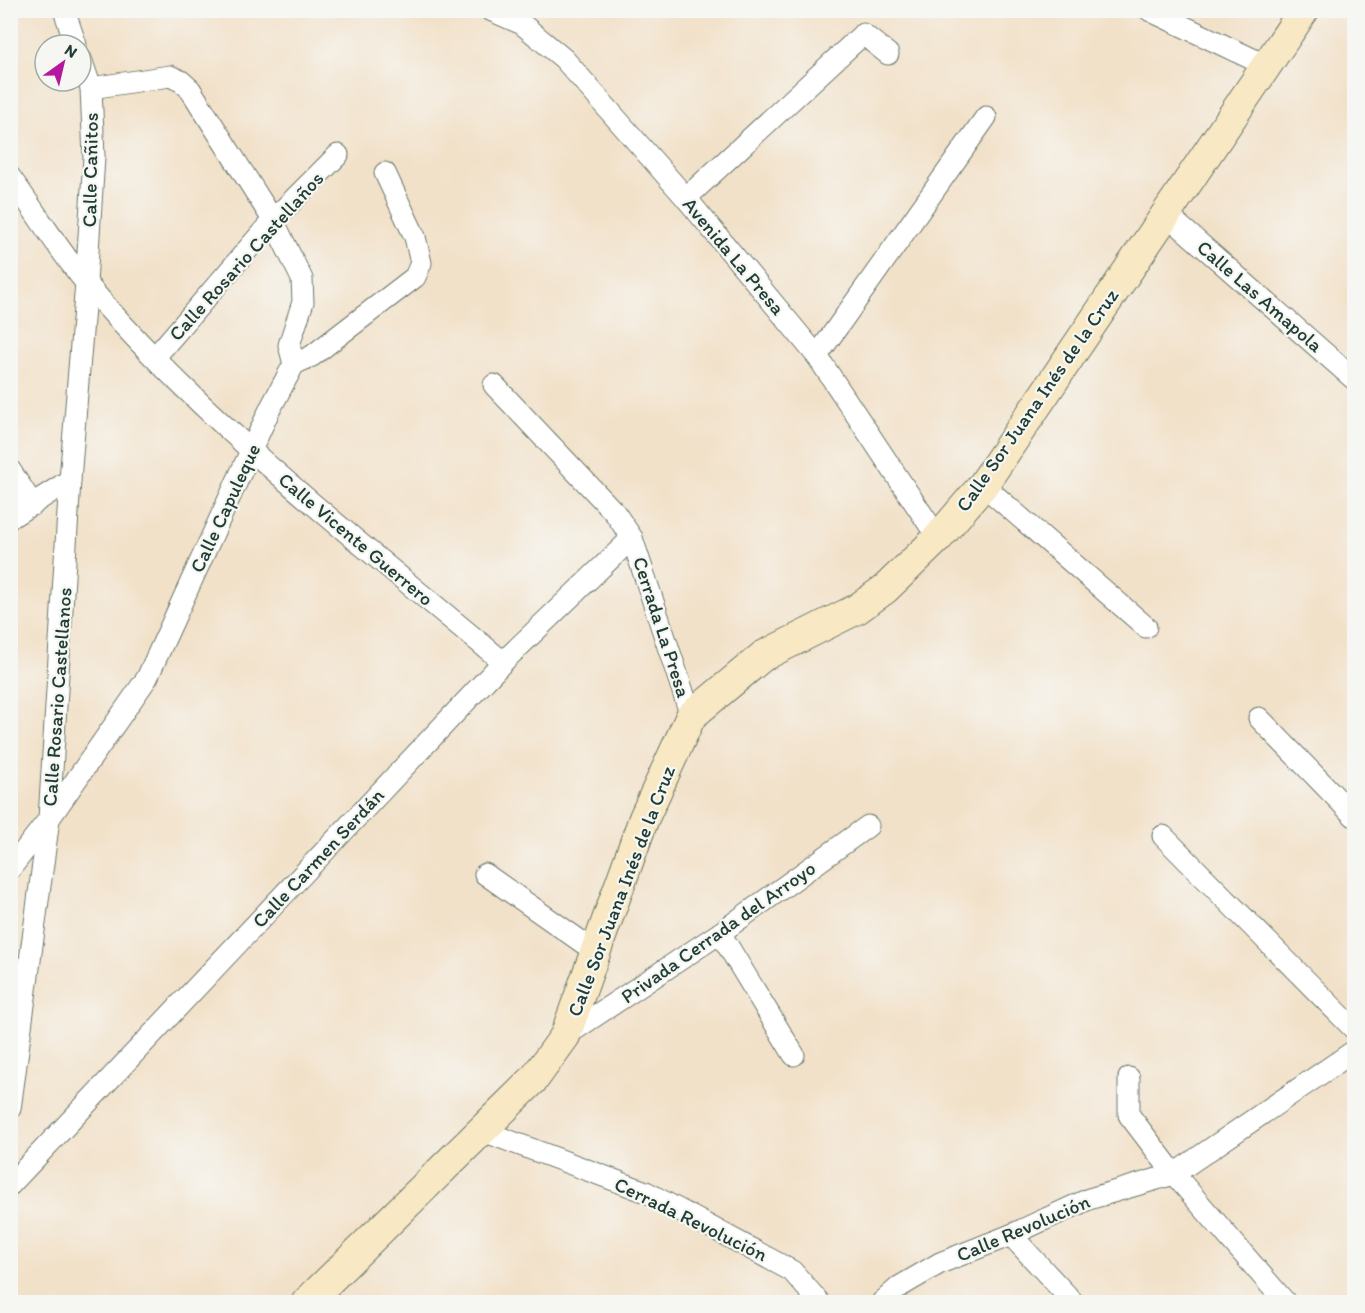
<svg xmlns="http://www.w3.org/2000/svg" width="1365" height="1313" font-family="Itim,sans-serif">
<rect width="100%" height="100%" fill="#f6f6f2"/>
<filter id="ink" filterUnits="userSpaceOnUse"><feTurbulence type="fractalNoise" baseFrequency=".0167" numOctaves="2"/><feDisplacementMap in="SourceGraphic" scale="12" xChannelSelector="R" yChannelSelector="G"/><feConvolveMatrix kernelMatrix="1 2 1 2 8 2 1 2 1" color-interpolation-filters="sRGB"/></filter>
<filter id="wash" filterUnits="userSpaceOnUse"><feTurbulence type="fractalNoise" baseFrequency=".008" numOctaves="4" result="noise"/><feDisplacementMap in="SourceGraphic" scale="24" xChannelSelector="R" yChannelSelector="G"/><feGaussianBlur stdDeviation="1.35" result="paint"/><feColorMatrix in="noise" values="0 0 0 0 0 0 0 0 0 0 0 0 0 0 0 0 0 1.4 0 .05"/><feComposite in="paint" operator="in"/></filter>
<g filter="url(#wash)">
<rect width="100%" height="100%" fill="#f2e1c9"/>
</g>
<g filter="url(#ink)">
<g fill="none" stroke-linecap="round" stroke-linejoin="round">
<defs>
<g id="street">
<polyline points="64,10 76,45"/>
<polyline points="490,10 522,24 564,59 686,198 817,356 938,538"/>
<polyline points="1149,10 1265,65"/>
<polyline points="91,88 170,76 181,81 190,89 273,220 302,279 303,302 289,345 294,364"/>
<path d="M10,177C36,212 59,251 87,284C208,427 360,542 503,662"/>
<polyline points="686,198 863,34 888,54"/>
<polyline points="1165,213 1354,379"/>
<polyline points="817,356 986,117"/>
<polyline points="155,357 273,220 338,155"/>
<polyline points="494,385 615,513 632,538 691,716"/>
<polyline points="10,470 33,505"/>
<polyline points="983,485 1146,627"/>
<polyline points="10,518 70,480"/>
<polyline points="1259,718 1354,816"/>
<polyline points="1163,836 1354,1029"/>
<polyline points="10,869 49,819 147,678 270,409 294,364 312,356 415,277 421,263 415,237 385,173"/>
<polyline points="485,874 596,952"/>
<polyline points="720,933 794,1055"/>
<polyline points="565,1036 720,933 868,826"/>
<polyline points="1129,1078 1129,1115 1174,1174 1285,1302"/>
<polyline points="10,1109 49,819 70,480 86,283 94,157 91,88 81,59"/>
<polyline points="483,1131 646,1192 792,1271 819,1302"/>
<polyline points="10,1185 503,662 632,538"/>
<polyline points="1011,1235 1073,1302"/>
<polyline points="882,1302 899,1287 940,1263 1011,1235 1089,1199 1174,1174 1354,1051"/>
</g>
<polyline id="secondary" points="307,1302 534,1079 565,1036 644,818 691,716 763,656 857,609 885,589 938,538 983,485 1304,10"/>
</defs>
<use href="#street" stroke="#697668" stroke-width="23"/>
<use href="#secondary" stroke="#697668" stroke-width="32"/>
<use href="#street" stroke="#fff" stroke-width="21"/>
<use href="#secondary" stroke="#f8e8c3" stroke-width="30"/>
</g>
</g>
<g text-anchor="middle" stroke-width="4.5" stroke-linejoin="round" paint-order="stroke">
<g font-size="20" fill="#1f3d34" stroke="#f6f6f2">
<text transform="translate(90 170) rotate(-89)" y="7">Calle Cañitos</text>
<text transform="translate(246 256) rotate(-48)" y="7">Calle Rosario Castellaños</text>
<text transform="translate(734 256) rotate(50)" y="7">Avenida La Presa</text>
<text transform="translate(1260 296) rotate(41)" y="7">Calle Las Amapola</text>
<text transform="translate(1037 400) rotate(-55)" y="7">Calle Sor Juana Inés de la Cruz</text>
<text transform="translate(225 508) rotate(-65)" y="7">Calle Capuleque</text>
<text transform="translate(356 539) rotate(40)" y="7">Calle Vicente Guerrero</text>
<text transform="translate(662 627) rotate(72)" y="7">Cerrada La Presa</text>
<text transform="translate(57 697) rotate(-86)" y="7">Calle Rosario Castellanos</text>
<text transform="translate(318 858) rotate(-47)" y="7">Calle Carmen Serdán</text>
<text transform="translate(621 891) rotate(-69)" y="7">Calle Sor Juana Inés de la Cruz</text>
<text transform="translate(718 932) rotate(-35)" y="7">Privada Cerrada del Arroyo</text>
<text transform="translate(691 1219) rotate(26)" y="7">Cerrada Revolución</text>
<text transform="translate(1023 1228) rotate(-23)" y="7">Calle Revolución</text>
</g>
</g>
<rect width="1365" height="1313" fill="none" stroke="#f6f6f2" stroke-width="36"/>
<g transform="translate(63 63) rotate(34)"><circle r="28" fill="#f6f6f2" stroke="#a0aca6" stroke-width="1.5"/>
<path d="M0-4.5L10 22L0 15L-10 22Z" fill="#b5179e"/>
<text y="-9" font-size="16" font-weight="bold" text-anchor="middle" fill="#1f3d34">N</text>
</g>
</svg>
